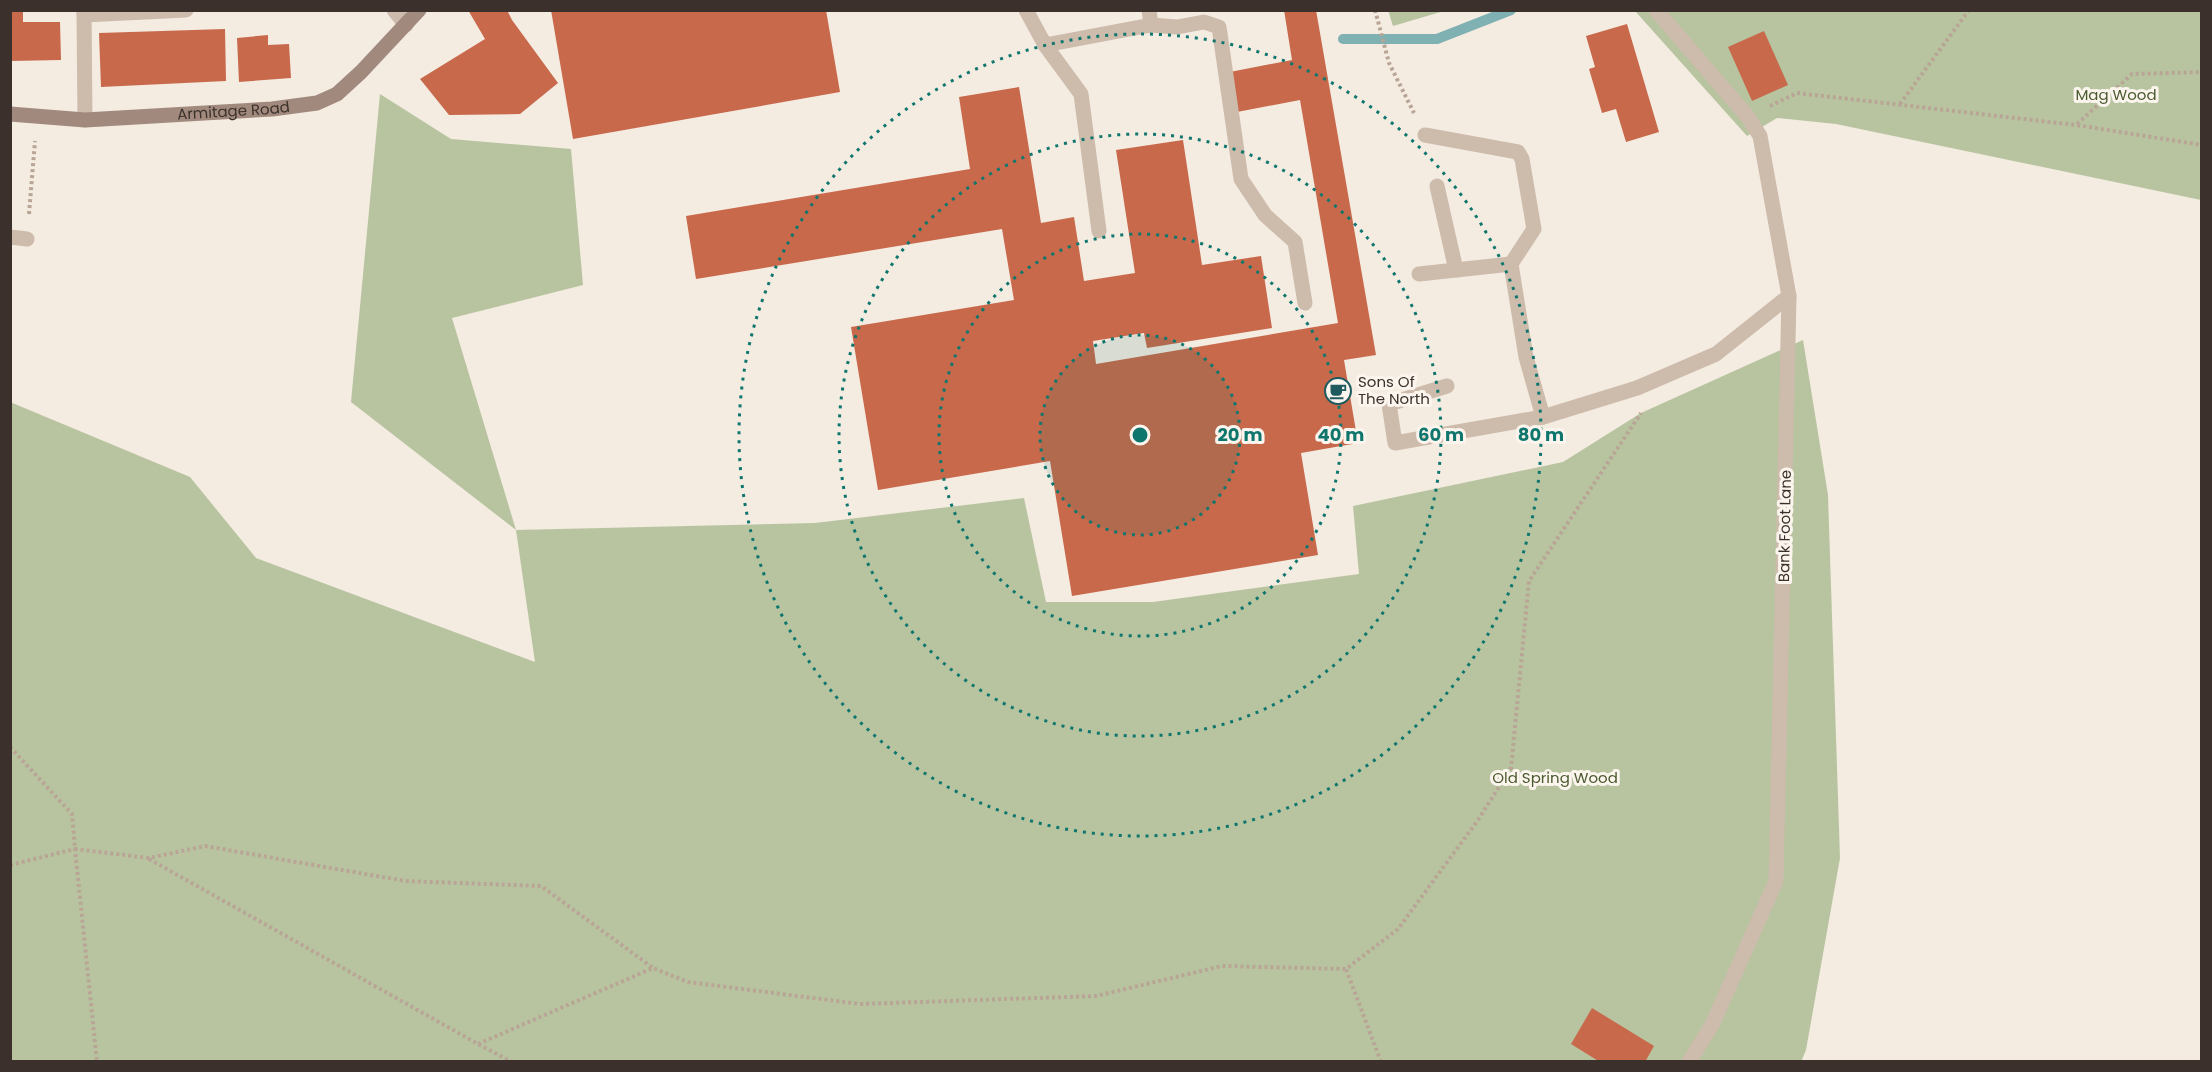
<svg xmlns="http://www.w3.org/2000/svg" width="2212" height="1072" font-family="Poppins,sans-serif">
<rect width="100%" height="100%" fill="#f4ebe1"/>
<g fill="#b8c4a0">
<polygon points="1388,10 1444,10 1444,11 1393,26"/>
<polygon points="1635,11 2201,11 2201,200 1836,124 1777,118 1747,136"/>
<polygon points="380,94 451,139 571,149 583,285 452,318 516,530 815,523 1024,498 1046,602 1153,602 1359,574 1353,506 1563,462 1641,413 1803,340 1828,495 1840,858 1806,1050 1801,1062 11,1061 10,402 190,477 256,558 535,662 516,530 351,402"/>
</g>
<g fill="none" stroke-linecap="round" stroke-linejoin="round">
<polyline stroke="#7fb0b2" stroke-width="10" points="1343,39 1437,39 1511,10"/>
</g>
<g fill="#c8694b">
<polygon points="10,10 23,10 23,22 60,22 61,60 10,61"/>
<polygon points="468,10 507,10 512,20 558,83 520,114 449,115 420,79 485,39"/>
<polygon points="551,10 826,10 840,92 573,139"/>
<polygon points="1284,10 1316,10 1376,355 1344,360 1358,443 1301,453 1318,555 1072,596 1050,461 878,490 851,327 1014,300 1002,229 696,279 686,216 970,169 959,97 1019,87 1041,223 1074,217 1084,281 1135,273 1116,150 1183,140 1202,265 1261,256 1272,328 1147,348 1144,333 1093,341 1096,364 1338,323 1300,100 1237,112 1230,72 1292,60"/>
<polygon points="1627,24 1659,132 1626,142 1616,109 1602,113 1589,69 1595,67 1586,36"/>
<polygon points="225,29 226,81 101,87 99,33"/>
<polygon points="1764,31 1788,85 1752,101 1728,47"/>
<polygon points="268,35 268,45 289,44 291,78 239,82 237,38"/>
<polygon points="1592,1008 1654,1046 1645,1062 1600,1062 1571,1044"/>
</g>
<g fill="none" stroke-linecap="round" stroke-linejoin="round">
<g stroke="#b9a596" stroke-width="4" stroke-dasharray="3 3" stroke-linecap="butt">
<polyline points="1375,10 1389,63 1414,113"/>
<polyline points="1900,104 1969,10"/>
<polyline points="1770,106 1797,93 2076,125 2202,145"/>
<polyline points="2077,124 2132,74 2202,72"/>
<polyline points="29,214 35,141"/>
<polyline points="10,747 72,814 75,849 149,858 205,846 405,881 541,886 653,968"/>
<polyline points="149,859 478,1044 512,1062"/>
<polyline points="10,865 75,849 97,1062"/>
<polyline points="478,1044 653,968 688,982 860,1004 1096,996 1222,966 1346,969"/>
<polyline points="1381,1062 1346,969 1398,929 1478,820 1511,768 1529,581 1641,413"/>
</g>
<g stroke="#cdbbac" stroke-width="15">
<polyline points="1026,10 1045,45 1081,94 1099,231"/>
<polyline points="1151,25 1177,27 1204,22 1219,27 1241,179 1265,215 1295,242 1305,303"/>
<polyline points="1045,45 1151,25 1149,10"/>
<polyline points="1425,135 1518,152 1522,159 1534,229 1511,264 1526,357 1543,417"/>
<polyline points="1437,186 1456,270"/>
<polyline points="1419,274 1511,264"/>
<polyline points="1447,386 1389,404 1395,443 1543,417 1637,388 1716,354 1789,296"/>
</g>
<g stroke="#cdbbac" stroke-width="15">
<polyline points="84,10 85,120"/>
<polyline points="394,10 406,25"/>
<polyline points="1656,10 1748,117 1760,136 1789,296 1776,881 1712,1025 1689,1062"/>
<polyline points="84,15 186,10"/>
<polyline points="10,237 27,239"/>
</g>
<path stroke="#a18a7d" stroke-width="15" id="s1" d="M10,114L85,120L272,109L317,103L337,94L361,72L419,10"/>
</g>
<circle cx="1140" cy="435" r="100" fill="#0f766e" fill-opacity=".12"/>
<g fill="none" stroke="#0f766e" stroke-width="3" stroke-dasharray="3 6">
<circle cx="1140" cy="435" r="100"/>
<circle cx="1140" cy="435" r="201"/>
<circle cx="1140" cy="435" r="301"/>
<circle cx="1140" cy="435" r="401"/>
</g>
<defs>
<symbol id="cafe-ring" viewBox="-11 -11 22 22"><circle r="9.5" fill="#fbf5ee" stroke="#1f5a5e" stroke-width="1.5"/><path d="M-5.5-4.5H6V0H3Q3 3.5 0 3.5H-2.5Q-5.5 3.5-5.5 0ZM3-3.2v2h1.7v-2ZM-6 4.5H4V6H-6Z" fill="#1f5a5e"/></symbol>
</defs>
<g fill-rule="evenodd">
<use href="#cafe-ring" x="1323" y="376" width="30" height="30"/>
</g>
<g text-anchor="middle" stroke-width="6" stroke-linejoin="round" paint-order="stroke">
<g font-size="15" fill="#4a5a2e" stroke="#fbf5ee">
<text x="2116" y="100">Mag Wood</text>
<text x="1555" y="783">Old Spring Wood</text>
</g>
<g font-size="15" fill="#3b302b" stroke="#fbf5ee">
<text dy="5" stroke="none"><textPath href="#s1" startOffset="224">Armitage Road</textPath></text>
<text transform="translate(1785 526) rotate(-89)" y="5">Bank Foot Lane</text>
</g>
<g font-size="15" fill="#3b302b" stroke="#fbf5ee" text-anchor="start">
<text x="1358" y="387">Sons Of<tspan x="1358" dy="17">The North</tspan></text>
</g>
</g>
<circle cx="1140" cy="435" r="9" fill="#0f766e" stroke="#fbf5ee" stroke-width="3"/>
<g font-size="18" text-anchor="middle" font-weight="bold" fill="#0f766e" stroke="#fbf5ee" stroke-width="6" stroke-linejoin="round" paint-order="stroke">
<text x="1240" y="441">20 m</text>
<text x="1341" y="441">40 m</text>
<text x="1441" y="441">60 m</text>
<text x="1541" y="441">80 m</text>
</g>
<rect width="2212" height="1072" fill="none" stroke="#3b302b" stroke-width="24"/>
</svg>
